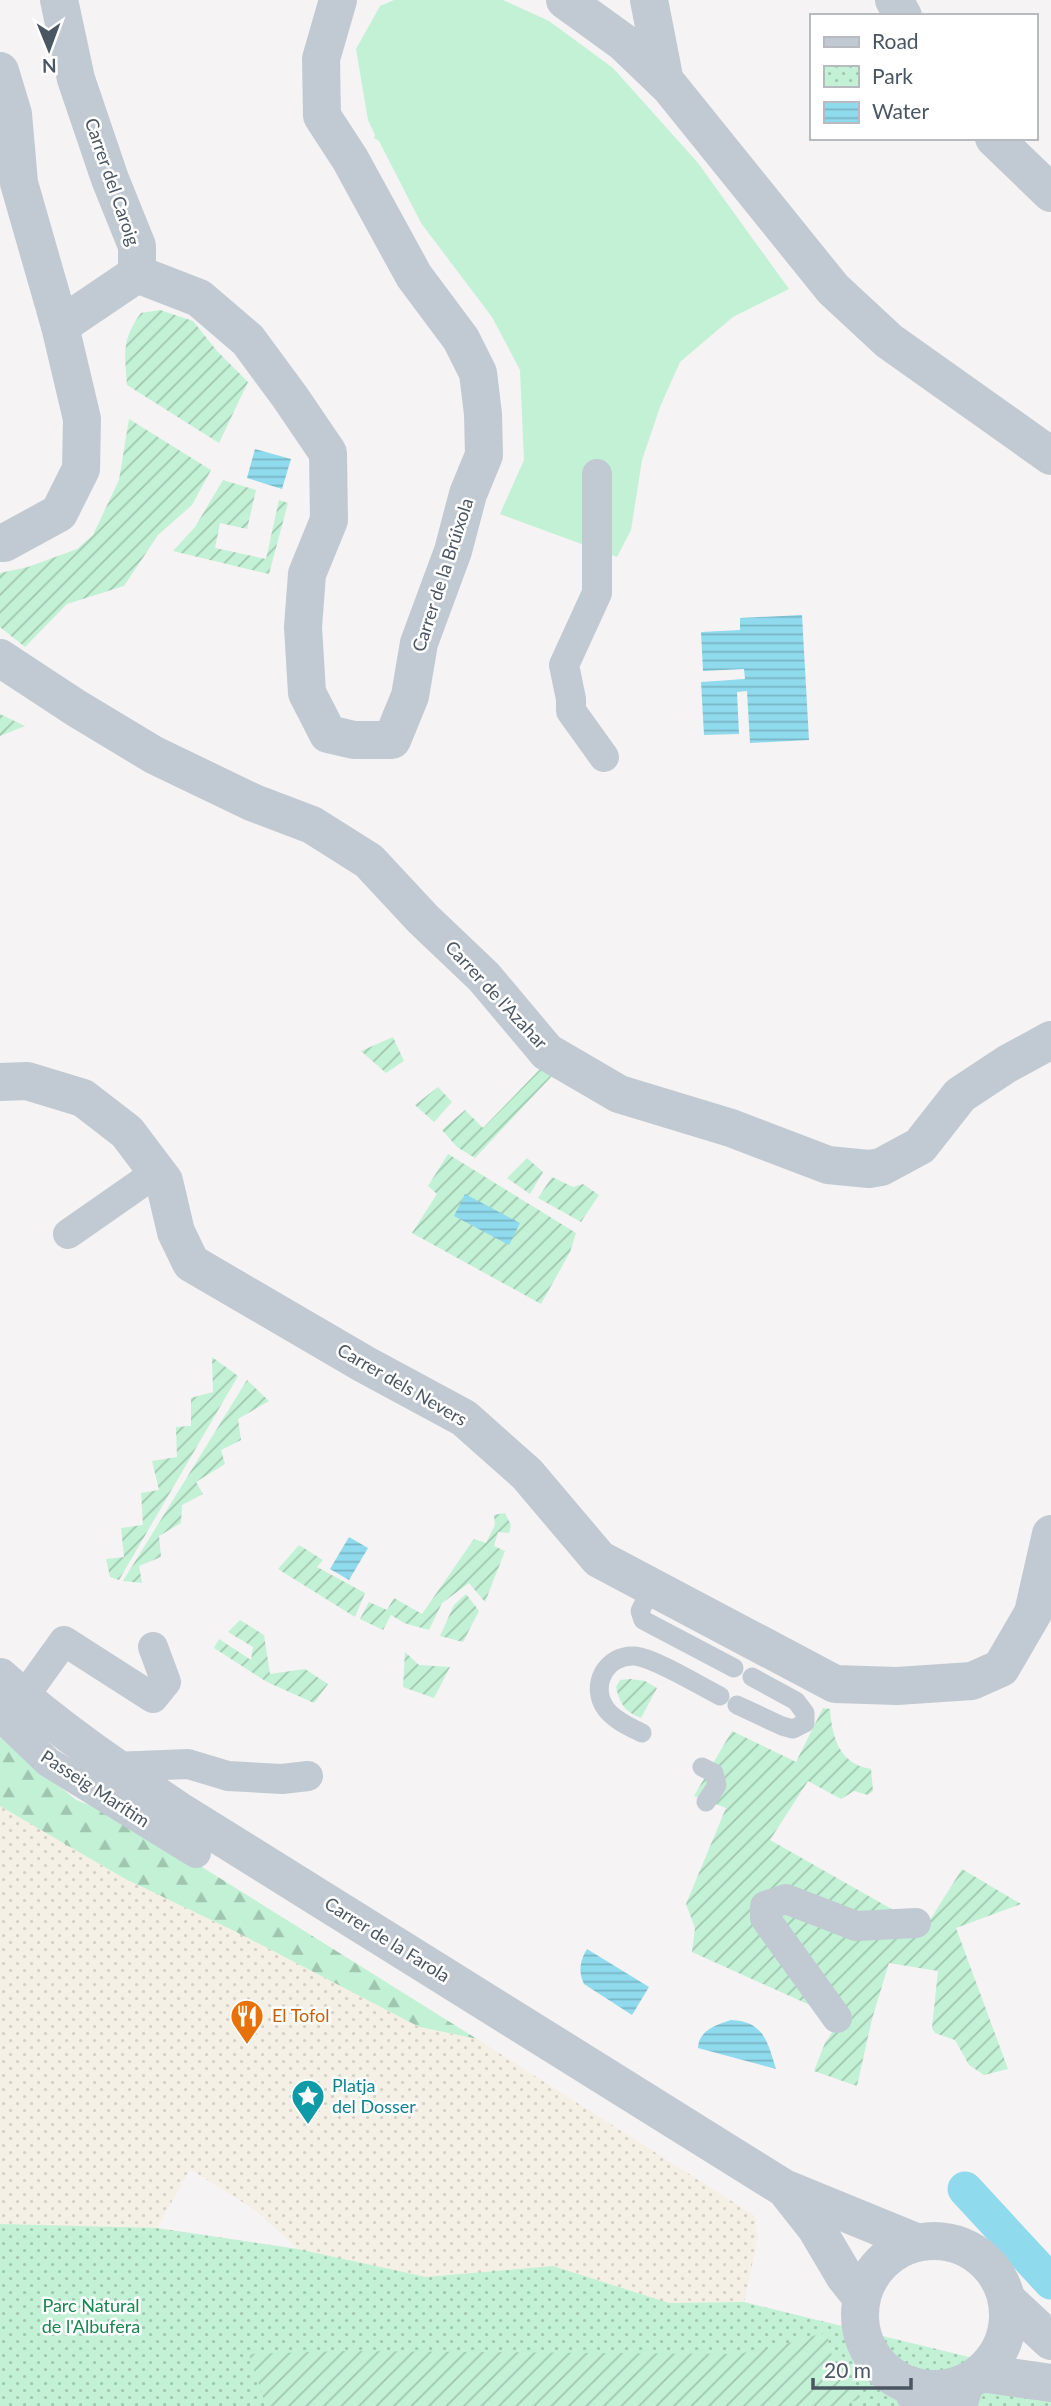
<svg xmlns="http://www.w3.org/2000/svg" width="1051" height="2406" font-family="Lato,sans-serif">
<defs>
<pattern id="forest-firs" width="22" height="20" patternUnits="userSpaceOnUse" patternTransform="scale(1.75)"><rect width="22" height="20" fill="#c3f1d5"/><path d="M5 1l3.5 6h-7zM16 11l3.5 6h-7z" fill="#a0c6b0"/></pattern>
<pattern id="sand-dots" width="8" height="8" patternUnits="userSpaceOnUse" patternTransform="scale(1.75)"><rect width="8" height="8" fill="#f5f0e5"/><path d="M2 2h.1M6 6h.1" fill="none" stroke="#d4d0c7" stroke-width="1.8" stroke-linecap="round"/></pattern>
<pattern id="park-dots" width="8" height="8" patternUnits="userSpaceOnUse" patternTransform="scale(1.75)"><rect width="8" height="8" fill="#c3f1d5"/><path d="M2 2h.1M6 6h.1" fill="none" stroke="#a0c6b0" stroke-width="1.8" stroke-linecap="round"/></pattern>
<pattern id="garden-furrows" width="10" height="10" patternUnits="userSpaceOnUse" patternTransform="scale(1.75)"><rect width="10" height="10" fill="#c3f1d5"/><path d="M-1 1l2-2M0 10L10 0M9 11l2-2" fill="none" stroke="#a0c6b0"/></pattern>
<pattern id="water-rules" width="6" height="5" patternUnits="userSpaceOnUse" patternTransform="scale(1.75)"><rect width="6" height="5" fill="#90daee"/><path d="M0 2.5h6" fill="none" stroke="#78b4c4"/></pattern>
</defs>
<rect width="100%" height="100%" fill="#f5f3f3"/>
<polygon fill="#c3f1d5" points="394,0 503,0 549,21 613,68 698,163 789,289 733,317 680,362 660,407 642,460 631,530 617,557 500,514 524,460 520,370 492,317 421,223 379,141 374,138 375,135 368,120 356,49 380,6"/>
<polygon fill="url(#forest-firs)" points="0,1737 76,1800 122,1817 477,2039 419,2027 236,1932 125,1879 4,1809 0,1806"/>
<polygon fill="url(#sand-dots)" points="0,1806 125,1879 236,1932 419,2027 477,2039 755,2216 758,2238 744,2302 669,2303 613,2294 553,2266 426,2277 298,2249 255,2210 190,2169 157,2228 0,2406"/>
<polygon fill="url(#park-dots)" points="0,2224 157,2228 298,2249 426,2277 553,2266 669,2303 744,2302 1051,2377 1051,2406 0,2406"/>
<g fill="url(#garden-furrows)">
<path d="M160,310L193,321L217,351L248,382L219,443L127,385C125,352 121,341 141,313Z"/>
<polygon points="129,419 211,470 192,505 158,535 124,586 67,604 25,647 0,627 0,573 28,567 77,549 93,535 119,480"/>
<polygon points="223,480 256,490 247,529 220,523 215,548 266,559 279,500 288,503 269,574 173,551 195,527"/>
<polygon points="0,714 25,726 0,736"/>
<polygon points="393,1037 404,1061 386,1073 361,1051"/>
<polygon points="541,1068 552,1076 475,1158 457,1147 442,1130 465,1110 483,1128"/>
<polygon points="438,1087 452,1102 434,1122 415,1105"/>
<polygon points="448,1154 576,1233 570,1252 541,1304 412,1233 437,1194 428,1186"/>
<polygon points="527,1158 543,1172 530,1194 507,1178"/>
<polygon points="552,1177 573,1187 583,1184 599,1195 581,1222 538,1198"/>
<polygon points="212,1357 238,1376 119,1580 110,1577 106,1559 124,1557 121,1528 143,1525 141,1493 159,1490 152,1461 177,1457 176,1427 191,1426 191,1398 213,1392"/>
<polygon points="247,1380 269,1401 238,1419 241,1440 221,1450 225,1464 196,1482 203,1494 182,1505 181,1523 159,1536 161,1557 139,1566 142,1583 123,1581"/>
<polygon points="505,1513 511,1525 509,1533 498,1532 494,1546 505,1551 485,1602 469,1583 442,1603 429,1630 404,1623 391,1615 383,1630 360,1619 369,1602 387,1610 394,1598 422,1614 474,1539 486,1543 495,1525 494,1515"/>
<polygon points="299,1545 323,1560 317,1567 365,1593 355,1617 278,1569"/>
<polygon points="466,1594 479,1611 463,1642 440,1636 454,1605"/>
<polygon points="240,1620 264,1635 270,1674 305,1669 328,1684 314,1703 267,1682 214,1648 219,1639 251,1660 253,1647 228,1632"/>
<polygon points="405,1652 419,1665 450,1667 434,1698 403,1687"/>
<path d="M630,1679L645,1681L657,1688L641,1718C625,1712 620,1704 616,1687L620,1680Z"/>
<path d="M823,1708L830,1709C832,1737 839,1764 871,1769L873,1791L868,1795L854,1791L841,1799L808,1781L770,1840L925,1928L962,1869L1021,1904L956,1928L1008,2069L984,2075L969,2065L955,2040L935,2033L932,2028L938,1971L889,1963L872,2019L857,2086L814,2071L825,2043L841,2019L692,1952L695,1928L686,1904L726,1808L694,1796L732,1731L796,1762Z"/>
<path d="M827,2332C831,2363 839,2377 862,2398L842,2406H266L249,2354L346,2351L737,2354L775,2347Z"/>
</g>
<g fill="url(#water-rules)">
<polygon points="255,449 291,459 282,489 247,478"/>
<polygon points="802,615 809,740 750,743 747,691 737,692 739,734 704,735 701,682 745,679 744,669 703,671 701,632 740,630 740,618"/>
<polygon points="465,1194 520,1223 509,1245 454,1216"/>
<polygon points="349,1537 368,1548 349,1580 330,1569"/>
<path d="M587,1949L649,1987L632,2015L584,1984C578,1972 580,1960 587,1949Z"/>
<path d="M731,2020C764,2021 768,2043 776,2069L698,2048C699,2030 716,2025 731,2020Z"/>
</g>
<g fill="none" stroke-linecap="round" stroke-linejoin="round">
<polyline stroke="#90daee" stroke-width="35" points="965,2189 1051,2282"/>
<g stroke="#c1cad2" stroke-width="19">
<polyline points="652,1588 640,1611 643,1620 734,1668"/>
<polyline points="737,1705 782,1726 793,1729 805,1723 805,1713 796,1701 752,1677"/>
<path d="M642,1733C630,1727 614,1720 606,1709C589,1686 606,1654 635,1656C655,1658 700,1686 720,1696"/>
<polyline points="702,1767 714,1773 717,1785 706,1802"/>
</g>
<g stroke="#c1cad2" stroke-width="30">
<polyline points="597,474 597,593 564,665 571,699 571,711 604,757"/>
<polyline points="68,1234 157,1172"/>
<polyline points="23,1698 64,1641 153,1698 166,1682 153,1647"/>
<polyline points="0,1716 48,1762 196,1853"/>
<polyline points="113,1767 188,1764 228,1776 282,1779 308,1776"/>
<polyline points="837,2018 765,1918 765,1906 786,1899 856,1926 916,1923"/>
</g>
<g stroke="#c1cad2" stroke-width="38">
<polyline points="59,0 76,79 110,179 137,246 137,274 60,326"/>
<polyline points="565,0 623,42 670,87 833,289 889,341 1051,456"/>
<polyline points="649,0 665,82"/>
<polyline points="894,0 903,16"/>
<polyline points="0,71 13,114 19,183 60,326 82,419 81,469 59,513 4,543 0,543"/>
<polyline points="994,138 1051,193"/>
<polyline points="137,274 199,298 248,340 290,397 328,453 329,520 307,574 303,627 307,693 328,734 354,740 392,740 410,696 419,643 453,551 468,494 484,455 483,414 478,373 461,339 414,276 350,159 322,116 321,59 338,0"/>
<polyline points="0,658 76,708 154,755 254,803 312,825 369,861 423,919 484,977 547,1052 619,1094 731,1128 828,1165 869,1169 881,1167 920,1146 960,1095 1007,1064 1051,1040"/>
<polyline points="0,1082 27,1081 83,1098 127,1132 164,1181 176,1232 191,1263 364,1364 464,1418 527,1474 599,1559 835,1684 897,1686 972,1681 1001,1668 1033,1613 1051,1534"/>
<polyline points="910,2385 921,2406"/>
<polyline points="958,2406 965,2383"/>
</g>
<g stroke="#c1cad2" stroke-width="38">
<path d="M0,1677C55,1727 117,1769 178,1810L784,2188L916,2242"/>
<polyline points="786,2190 816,2228 845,2277 861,2297"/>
<circle cx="934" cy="2315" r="74"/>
<polyline points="1008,2301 1051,2341"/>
<polyline points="981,2373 1051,2383"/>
</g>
</g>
<defs>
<symbol id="restaurant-pin" viewBox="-11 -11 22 30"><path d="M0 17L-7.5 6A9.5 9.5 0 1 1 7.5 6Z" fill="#e8710a" stroke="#fff"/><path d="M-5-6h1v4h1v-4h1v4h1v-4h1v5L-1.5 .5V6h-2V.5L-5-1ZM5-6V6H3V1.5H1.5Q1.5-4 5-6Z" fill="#fff"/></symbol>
<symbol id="sight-pin" viewBox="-11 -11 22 30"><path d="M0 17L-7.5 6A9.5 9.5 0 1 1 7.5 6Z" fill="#0f9aa8" stroke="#fff"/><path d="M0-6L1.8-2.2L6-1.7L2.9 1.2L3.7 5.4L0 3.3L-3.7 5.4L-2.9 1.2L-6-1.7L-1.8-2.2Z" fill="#fff"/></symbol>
</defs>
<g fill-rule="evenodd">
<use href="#restaurant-pin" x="228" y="1997" width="38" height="52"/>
<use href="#sight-pin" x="289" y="2077" width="38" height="52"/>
</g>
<g text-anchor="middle" stroke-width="5" stroke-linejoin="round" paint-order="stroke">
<g font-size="18" fill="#4a5661" stroke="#fff">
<text transform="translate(112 182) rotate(71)" y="6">Carrer del Caroig</text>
<text transform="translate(443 575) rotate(-72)" y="6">Carrer de la Brúixola</text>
<text transform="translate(496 995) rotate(47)" y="6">Carrer de l'Azahar</text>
<text transform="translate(402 1385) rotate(30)" y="6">Carrer dels Nevers</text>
<text transform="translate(95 1789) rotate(33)" y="6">Passeig Marítim</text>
<text transform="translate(387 1940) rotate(32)" y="6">Carrer de la Farola</text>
</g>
<g font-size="18" fill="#c56008" stroke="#fff" text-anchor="start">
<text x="272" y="2022">El Tofol</text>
</g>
<g font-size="18" fill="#0d838f" stroke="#fff" text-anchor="start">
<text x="332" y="2092">Platja<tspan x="332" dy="21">del Dosser</tspan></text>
</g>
<g font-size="18" fill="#17864f" stroke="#fff">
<text x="91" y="2312">Parc Natural<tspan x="91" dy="21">de l'Albufera</tspan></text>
</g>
</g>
<rect x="810" y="14" width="228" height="126" fill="#ffffff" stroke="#b7bbc0" stroke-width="2"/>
<rect x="824" y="37" width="35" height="10" fill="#c1cad2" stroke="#b7bbc0" stroke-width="2"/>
<text x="872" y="49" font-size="21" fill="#4a5661">Road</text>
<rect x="824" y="66" width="35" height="21" fill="url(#park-dots)" stroke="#b7bbc0" stroke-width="2"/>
<text x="872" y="84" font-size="21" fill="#4a5661">Park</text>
<rect x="824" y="102" width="35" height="21" fill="url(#water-rules)" stroke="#b7bbc0" stroke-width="2"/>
<text x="872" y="119" font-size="21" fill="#4a5661">Water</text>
<g transform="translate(49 49) rotate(179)" stroke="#ffffff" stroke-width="5" paint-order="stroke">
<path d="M0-5L12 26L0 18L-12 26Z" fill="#4a5661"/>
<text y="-10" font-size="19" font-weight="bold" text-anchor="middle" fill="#4a5661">N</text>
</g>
<path d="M813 2378v10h98v-10" fill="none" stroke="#4a5661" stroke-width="3.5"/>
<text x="824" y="2378" font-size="21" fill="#4a5661" stroke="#ffffff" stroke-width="5" paint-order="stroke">20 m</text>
</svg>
